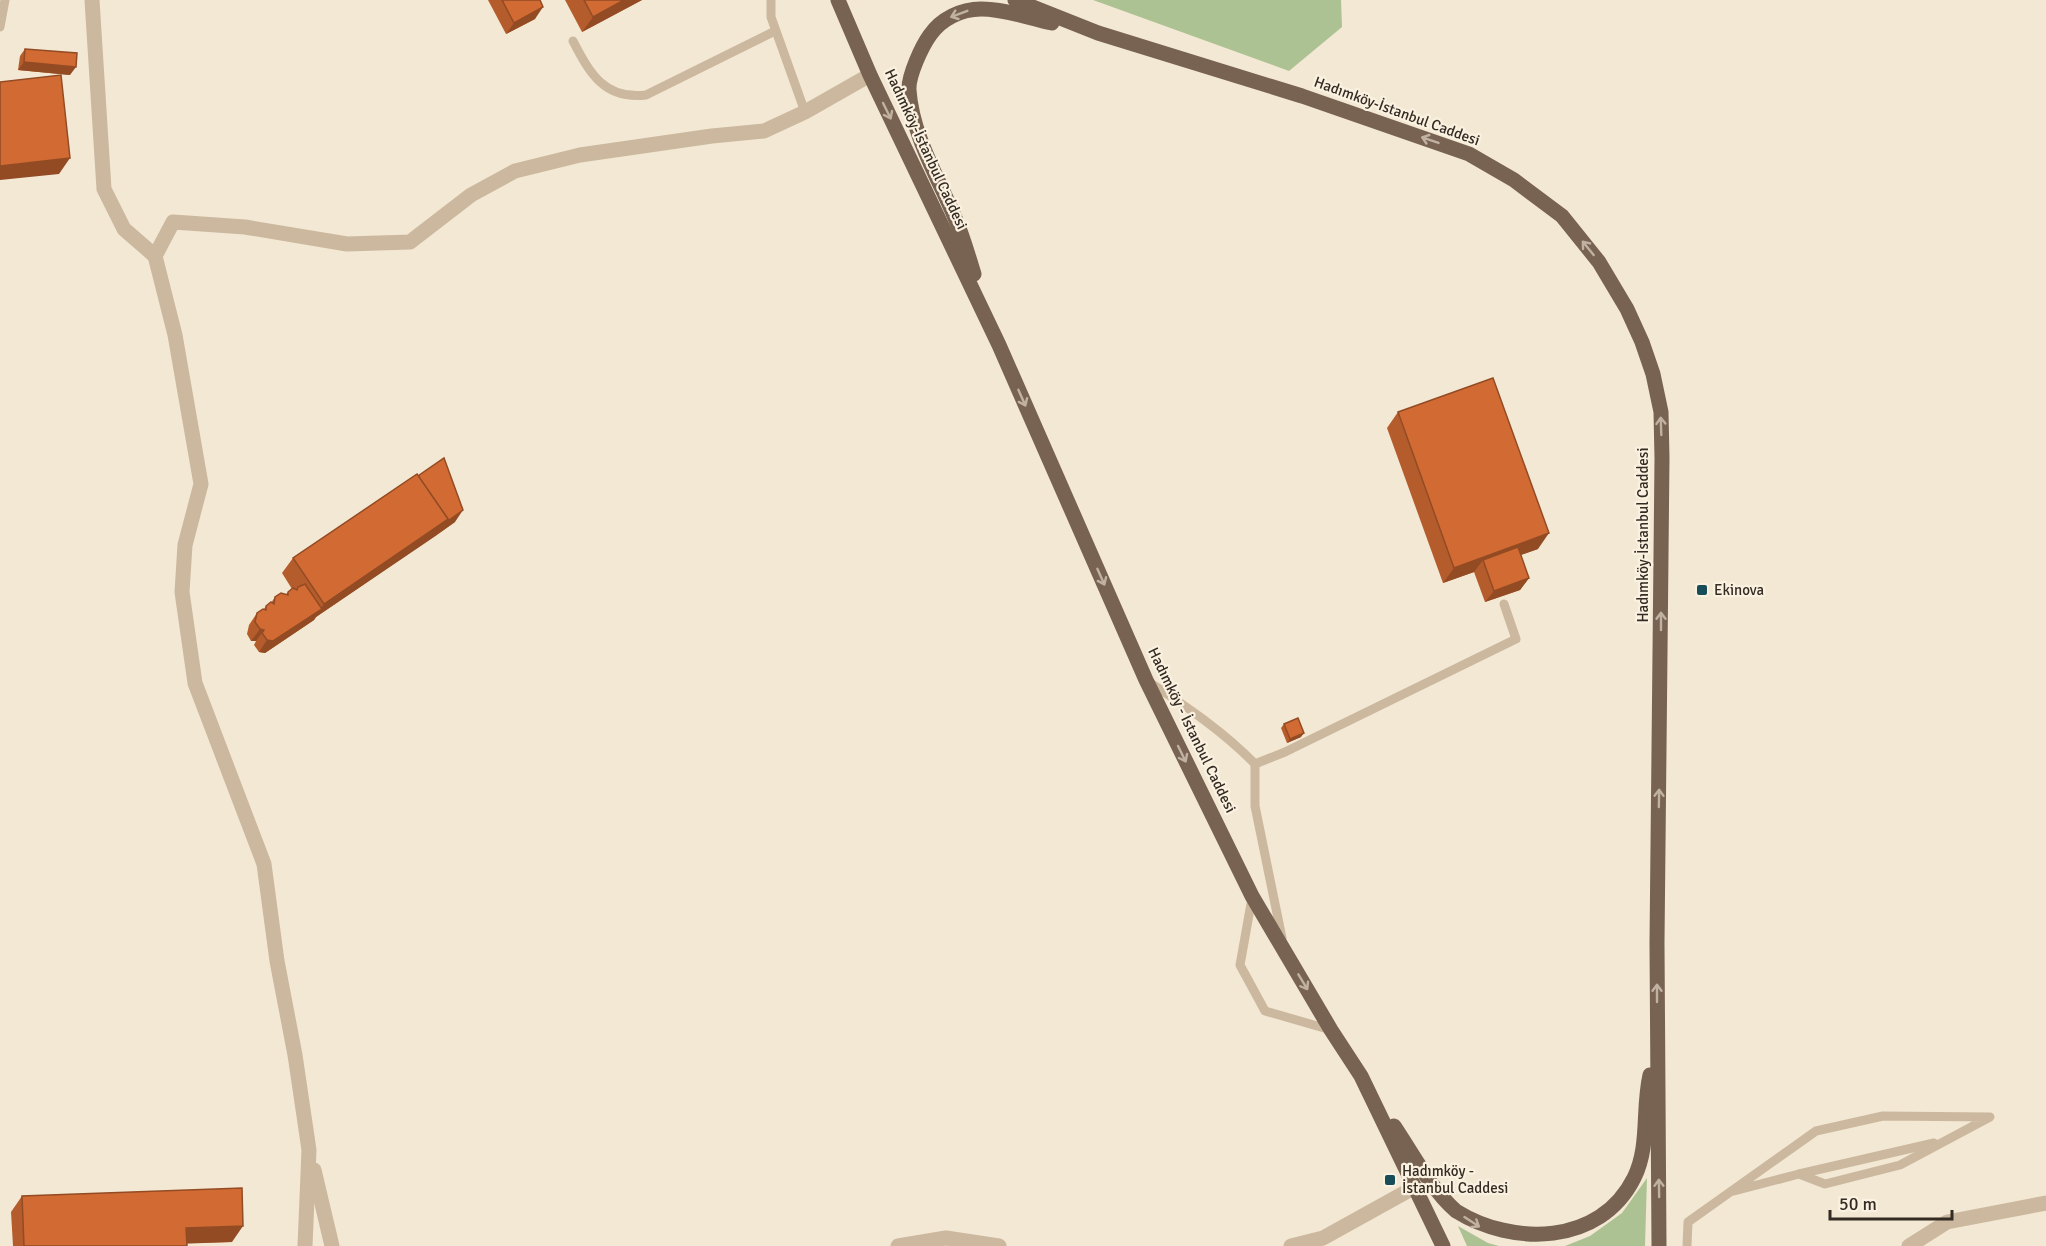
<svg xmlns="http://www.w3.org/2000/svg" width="2046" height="1246" font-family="Signika,sans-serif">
<rect width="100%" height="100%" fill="#f3e8d4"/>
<g fill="#adc293">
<polygon points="1093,0 1341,0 1342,27 1289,71"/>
<polygon points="1647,1178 1645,1246 1565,1246 1590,1236 1622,1213"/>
<polygon points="1458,1226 1488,1243 1499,1246 1467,1246"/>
</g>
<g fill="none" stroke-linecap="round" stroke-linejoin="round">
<g stroke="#cbb89f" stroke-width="9">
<polyline points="771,0 771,17 805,112"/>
<polyline points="0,27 5,0"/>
<path d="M573,41C590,74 605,100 646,95L775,31"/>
<path d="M1149,682C1187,707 1224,732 1255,764V806L1282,938"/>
<polyline points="1255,764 1285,752 1516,639 1504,604"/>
<polyline points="1252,898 1240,965 1265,1011 1331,1030"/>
<polyline points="1799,1174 1934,1143"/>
<polyline points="1687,1246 1688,1222 1816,1131 1883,1116 1990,1117 1900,1165 1825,1184 1799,1174 1734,1191"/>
</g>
<g stroke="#cbb89f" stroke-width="15">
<polyline points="92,0 104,189 124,229 155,256"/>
<polyline points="314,1170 332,1246"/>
<polyline points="305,1246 309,1150 295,1055 277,961 264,864 195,683 182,592 185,545 201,484 175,335 155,256 173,222 245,227 347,244 410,242 471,195 515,171 580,155 712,136 764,131 805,112 870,75"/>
<polyline points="898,1246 946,1238 999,1246"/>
<polyline points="1291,1246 1323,1238 1415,1187"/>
<polyline points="1909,1246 1947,1222 2046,1203"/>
</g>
<g stroke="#786353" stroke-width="15">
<polyline points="838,0 870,75 999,345 1146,680 1252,896 1331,1030 1361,1076 1443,1246"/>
<polyline points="1015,0 1098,33 1302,96 1469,154 1514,180 1562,216 1599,262 1627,309 1642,342 1653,374 1661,412 1662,458 1657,943 1659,1246"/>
<path d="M974,274C968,255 963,236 955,218C938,177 912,135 909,90C908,76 922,46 930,35C941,19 961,9 981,9C1005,9 1028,18 1052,23"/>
<path d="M1394,1126C1413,1154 1430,1188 1456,1211C1512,1246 1600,1246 1634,1178C1650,1146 1642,1109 1650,1075"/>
</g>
</g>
<g fill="#b55c2c">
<polygon points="488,0 540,0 535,19 506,34"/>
<polygon points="565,0 642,0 582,32"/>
<polygon points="25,49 70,75 18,70 20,56"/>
<polygon points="1398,412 1538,549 1520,555 1529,578 1520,590 1485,602 1474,572 1443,583 1387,428"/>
<polygon points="417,474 455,522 316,617 314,620 265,653 259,652 254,645 256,641 251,641 247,634 249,625 257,613 264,609 266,606 271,603 275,597 286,594 292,589 282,573 293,558"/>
<polygon points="1284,724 1301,737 1287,743 1281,728"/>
<polygon points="22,1196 232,1242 187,1243 187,1246 13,1246 11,1212"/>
</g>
<g fill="#934b24">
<polygon points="624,0 642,0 582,32 593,17"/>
<polygon points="543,7 535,19 506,34 514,23"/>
<polygon points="24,62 76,67 70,75 18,70"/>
<polygon points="70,158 59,174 0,180 0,166"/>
<polygon points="463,510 455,522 437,535 445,523"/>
<polygon points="448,519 437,535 316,617 314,620 265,653 259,652 267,640 319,611 324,604"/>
<polygon points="1549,533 1538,549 1485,568 1483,560 1474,572 1443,583 1454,568"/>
<polygon points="1529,578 1520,590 1485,602 1494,591"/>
<polygon points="260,629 264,630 256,641 251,641"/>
<polygon points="1304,733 1301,737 1287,743 1290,739"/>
<polygon points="243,1226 232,1242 176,1244 186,1228"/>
</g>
<g fill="#d26b33" stroke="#934b24" stroke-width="1.5">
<polygon points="502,0 540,0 543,7 514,23"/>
<polygon points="584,0 624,0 593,17"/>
<polygon points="25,49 77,53 76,67 24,62"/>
<polygon points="61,75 70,158 0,166 0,82"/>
<polygon points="1493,378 1549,533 1454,568 1398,412"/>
<polygon points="444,458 463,510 445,523 448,519 418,476"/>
<polygon points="417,474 448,519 324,604 293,558"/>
<polygon points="1518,547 1529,578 1494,591 1483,560"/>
<polygon points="305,584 322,609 273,641 267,640 262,633 264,630 260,629 255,622 257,613 263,609 266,610 266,606 271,602 274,604 275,597 281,593 288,595 288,592 293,588 297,590 298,587"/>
<polygon points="1298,718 1304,733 1290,739 1284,724"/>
<polygon points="242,1188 243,1226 186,1228 187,1246 24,1246 22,1196"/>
</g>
<defs><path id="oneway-shaft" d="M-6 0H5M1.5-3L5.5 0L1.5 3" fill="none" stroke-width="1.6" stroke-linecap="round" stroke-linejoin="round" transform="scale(1.5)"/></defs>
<g stroke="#c0b1a1">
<use href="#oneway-shaft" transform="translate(959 14) rotate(159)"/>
<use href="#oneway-shaft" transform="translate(887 111) rotate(64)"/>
<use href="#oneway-shaft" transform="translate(1430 140) rotate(-161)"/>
<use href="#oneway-shaft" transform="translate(1588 248) rotate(-129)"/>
<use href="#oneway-shaft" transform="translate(1022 398) rotate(66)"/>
<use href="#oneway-shaft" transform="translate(1661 426) rotate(-92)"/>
<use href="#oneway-shaft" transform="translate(1101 577) rotate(66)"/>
<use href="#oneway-shaft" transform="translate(1661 621) rotate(-90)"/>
<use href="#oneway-shaft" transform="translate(1182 754) rotate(64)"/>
<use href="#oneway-shaft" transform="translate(1659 798) rotate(-89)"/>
<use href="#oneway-shaft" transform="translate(1303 982) rotate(59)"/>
<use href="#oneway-shaft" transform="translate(1657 993) rotate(-90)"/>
<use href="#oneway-shaft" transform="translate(1659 1188) rotate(-91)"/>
<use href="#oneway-shaft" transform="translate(1472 1222) rotate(33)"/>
</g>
<g fill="#164d59" stroke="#faf1e0" stroke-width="2">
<rect x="1696" y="584" width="12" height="12" rx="3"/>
<rect x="1384" y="1174" width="12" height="12" rx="3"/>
</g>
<g text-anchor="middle" stroke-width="4.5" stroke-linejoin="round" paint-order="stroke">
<g font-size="15" fill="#342b23" stroke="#faf1e0">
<text transform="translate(1397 111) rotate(20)" y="5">Hadımköy-İstanbul Caddesi</text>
<text transform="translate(926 149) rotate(65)" y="5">Hadımköy-İstanbul Caddesi</text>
<text transform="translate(1643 535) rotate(-90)" y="5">Hadımköy-İstanbul Caddesi</text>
<text transform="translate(1192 730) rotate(64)" y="5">Hadımköy - İstanbul Caddesi</text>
</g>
<g font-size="15" fill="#342b23" stroke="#faf1e0" text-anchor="start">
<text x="1714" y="595">Ekinova</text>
<text x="1402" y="1176">Hadımköy -<tspan x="1402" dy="17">İstanbul Caddesi</tspan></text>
</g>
</g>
<path d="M1830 1210v9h122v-9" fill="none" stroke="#342b23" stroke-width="3"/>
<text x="1839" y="1210" font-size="18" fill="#342b23" stroke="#faf1e0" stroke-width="4.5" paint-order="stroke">50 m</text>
</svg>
